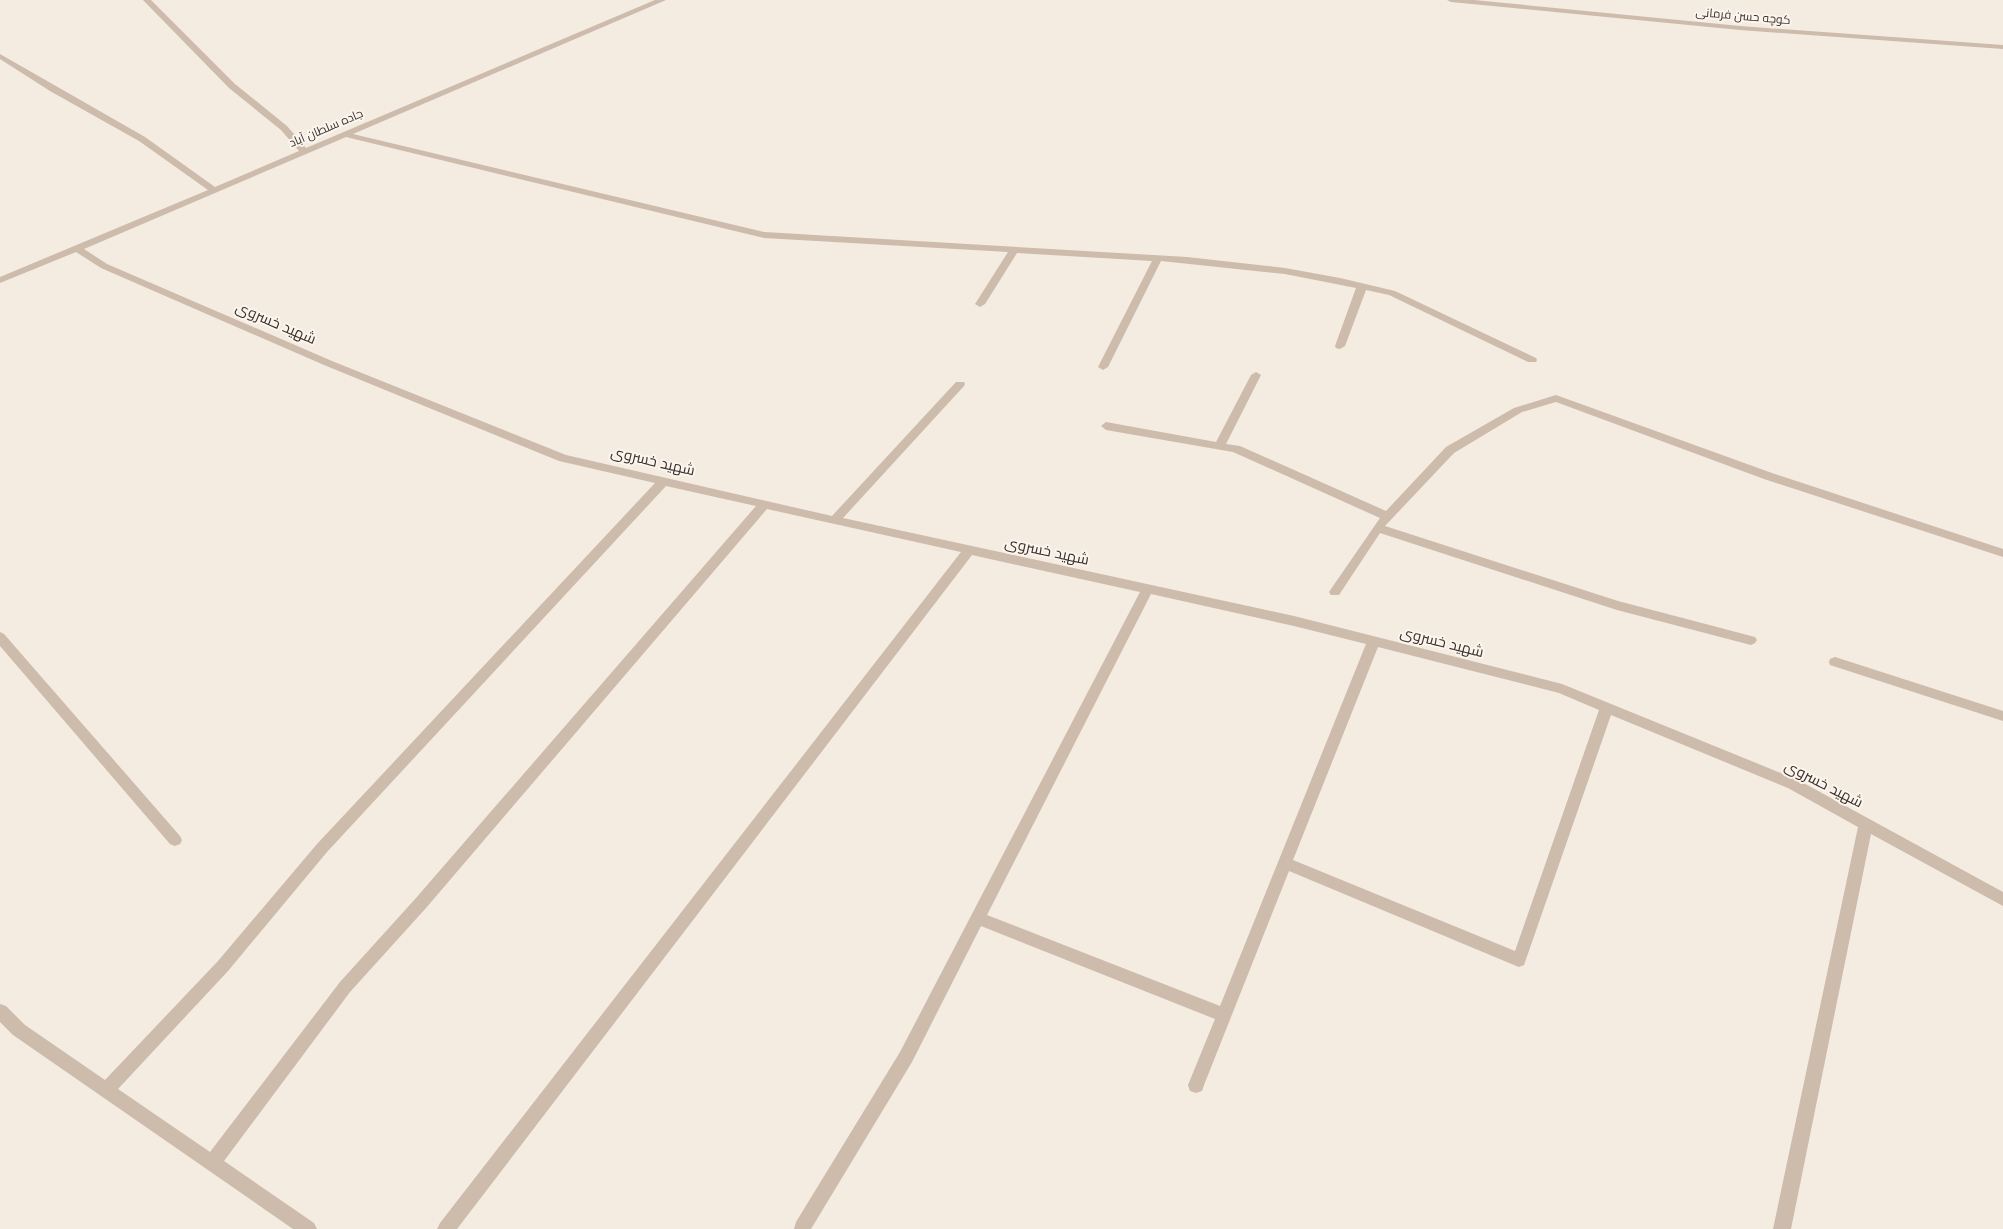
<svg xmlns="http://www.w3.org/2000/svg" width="2003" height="1229" font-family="Mulish,Cairo,sans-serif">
<rect width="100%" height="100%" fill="#f4ebe1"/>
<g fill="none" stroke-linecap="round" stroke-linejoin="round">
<g fill="#cdbbac" fill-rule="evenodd">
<path d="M143,0H151L235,84L287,126L306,148L655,0H666L353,134L764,232L1187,257L1285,268L1340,278L1395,291L1536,358L1537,360L1536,362H1528L1389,295L1366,290L1345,346L1340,349L1336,348L1335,346L1356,288L1285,274L1161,261L1108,367L1103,370L1098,367L1152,261L1017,253L985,304L980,307L975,304L1008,252L764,238L346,137L84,249L107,264L332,361L566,455L832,516L956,382H964L965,384L964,386L843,518L1294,616L1562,684L1798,780L2003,892V906L1871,834L1791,1229H1773L1858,827L1788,788L1611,715L1524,965L1519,967L1514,965L1289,871L1204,1085L1202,1091L1196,1093L1190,1091L1188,1085L1215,1019L981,926L912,1062L811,1229H794L796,1222L900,1052L1140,592L972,555L457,1229H437L440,1223L961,552L767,509L426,908L350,992L224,1161L314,1223L317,1229H293L13,1035L0,1022V1004L6,1006L25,1025L105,1080L218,961L317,844L655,483L559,461L324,365L101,268L76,252L0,283V277L208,190L139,141L50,91L0,59V54L145,137L215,187L299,151L281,130L229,88ZM666,486L756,506L416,898L340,982L210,1152L118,1089L228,971L327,852ZM1151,594L1294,626L1366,644L1220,1006L987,915ZM1378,647L1559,693L1599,710L1515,951L1293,860Z"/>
<polygon points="1447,0 1474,0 1740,26 2003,45 2003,49 1740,30 1451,2"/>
<polygon points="1256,372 1261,375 1226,444 1240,446 1386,511 1446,447 1514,408 1556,395 1772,473 2003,549 2003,557 1764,479 1556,402 1522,412 1454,453 1385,526 1618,601 1755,637 1757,640 1755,643 1751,645 1617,610 1380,533 1339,595 1331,595 1329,592 1331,589 1380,518 1233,452 1106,430 1101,426 1106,422 1216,442 1251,375"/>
<polygon points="0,632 4,634 180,836 182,840 180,844 175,846 170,844 0,646"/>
<polygon points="1835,657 2003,711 2003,721 1830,665 1829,662 1830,659"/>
</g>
</g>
<g text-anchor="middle" stroke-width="4" stroke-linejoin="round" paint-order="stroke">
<g font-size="12" fill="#3b302b" stroke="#fbf5ee">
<text transform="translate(1743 16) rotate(5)" y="4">کوچه حسن فرمانی</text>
<text transform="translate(326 128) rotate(-23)" y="4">جاده سلطان آباد</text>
</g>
<g font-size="15" fill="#3b302b" stroke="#fbf5ee">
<text transform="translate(276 323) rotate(23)" y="5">شهید خسروی</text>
<text transform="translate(653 461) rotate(13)" y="5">شهید خسروی</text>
<text transform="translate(1047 551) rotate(12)" y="5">شهید خسروی</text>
<text transform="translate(1442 642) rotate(14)" y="5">شهید خسروی</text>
<text transform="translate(1824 784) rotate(27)" y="5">شهید خسروی</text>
</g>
</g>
</svg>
